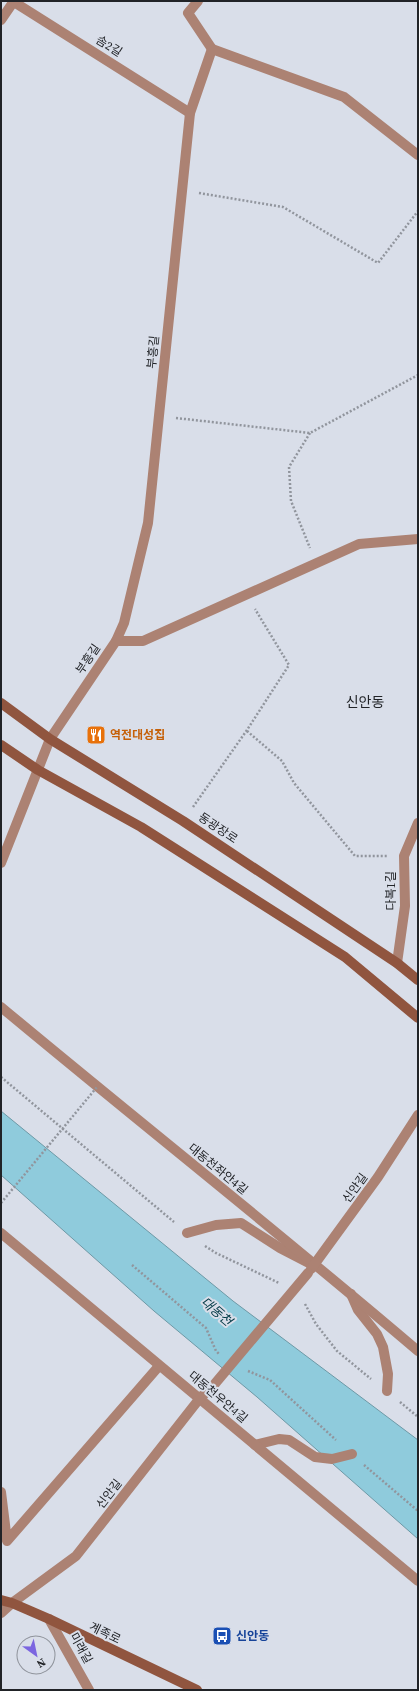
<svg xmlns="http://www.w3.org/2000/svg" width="419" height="1691" font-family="'Source Serif 4','Noto Sans KR',serif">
<rect width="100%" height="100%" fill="#d9dee9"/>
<polygon fill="#8fcbdc" stroke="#6e99a6" points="1,1111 233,1301 418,1440 418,1539 257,1397 154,1311 1,1175"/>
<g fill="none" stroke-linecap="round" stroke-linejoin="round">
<g stroke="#91959d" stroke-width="2.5" stroke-dasharray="2 2" stroke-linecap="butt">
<polyline points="199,193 283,207 378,263 418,211"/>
<polyline points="176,418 310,433 418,375"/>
<polyline points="310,433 289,467 291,501 310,548"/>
<polyline points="247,731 282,761 294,783 355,856 387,856"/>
<polyline points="193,807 247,730 289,665 255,609"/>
<polyline points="1,1077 174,1222"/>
<polyline points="205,1246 216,1253 279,1283"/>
<polyline points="132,1265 206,1328 216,1351 219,1354"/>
<polyline points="305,1304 316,1324 337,1351 371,1379"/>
<polyline points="248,1371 270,1380 336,1440"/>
<polyline points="400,1402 418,1417"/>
<polyline points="364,1465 418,1511"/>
</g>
<g stroke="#ac8273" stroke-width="10">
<polyline points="116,641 143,641 359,544 418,539"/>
<polyline points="187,1233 216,1225 241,1223 280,1248 309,1263"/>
<polyline points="351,1294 358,1310 377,1334 383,1347 388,1374 387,1391"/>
<polyline points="255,1445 279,1439 289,1440 315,1457 332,1459 352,1454"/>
<polyline points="1,1492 7,1541 159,1366"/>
</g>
<g stroke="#ac8273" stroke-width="10">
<polyline points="198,1 188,13 212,49"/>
<polyline points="14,2 190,113"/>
<polyline points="1,20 14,1"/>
<polyline points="1,863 50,739 116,641 124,623 148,523 190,113 212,49 344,97 418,155"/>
<polyline points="397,963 405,906 404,856 418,823"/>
<path d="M1,1007C139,1122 281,1234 418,1351"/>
<polyline points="1,1233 418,1581"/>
<polyline points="311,1269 378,1177 418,1115"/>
<polyline points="1,1613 12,1603 76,1556 200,1398 213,1386"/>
<polyline points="49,1619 89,1690"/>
</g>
<g stroke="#90553f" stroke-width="10">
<polyline points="1,703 50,739 183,821 397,963 418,980"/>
<polyline points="1,745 38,770 141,827 345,957 418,1018"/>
<polyline points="1,1600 12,1603 49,1619 197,1690"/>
</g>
<polyline stroke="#91959d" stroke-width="2.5" stroke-dasharray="2 2" stroke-linecap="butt" points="1,1203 97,1087"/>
<polyline stroke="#ac8273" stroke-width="10" points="213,1386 308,1273"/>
</g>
<defs>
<symbol id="restaurant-square" viewBox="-11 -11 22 22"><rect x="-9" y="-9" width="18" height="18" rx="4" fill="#e8710a" stroke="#d9dee9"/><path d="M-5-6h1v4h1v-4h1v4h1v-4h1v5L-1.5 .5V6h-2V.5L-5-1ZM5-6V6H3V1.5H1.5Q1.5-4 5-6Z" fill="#fff"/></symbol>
<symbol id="bus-square" viewBox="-11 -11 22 22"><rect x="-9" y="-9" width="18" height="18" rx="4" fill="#1a4fb4" stroke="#d9dee9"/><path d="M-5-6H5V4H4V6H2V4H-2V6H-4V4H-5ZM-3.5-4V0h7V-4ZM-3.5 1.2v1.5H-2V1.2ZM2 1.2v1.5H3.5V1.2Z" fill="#fff"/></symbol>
</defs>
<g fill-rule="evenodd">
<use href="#restaurant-square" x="85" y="724" width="22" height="22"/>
<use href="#bus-square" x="211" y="1625" width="22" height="22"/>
</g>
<g text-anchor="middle" stroke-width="4" stroke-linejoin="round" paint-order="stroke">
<g font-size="12" fill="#212327" stroke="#d9dee9">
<text transform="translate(109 46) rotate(32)" y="4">솜2길</text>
<text transform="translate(153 352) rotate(-84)" y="4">부흥길</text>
<text transform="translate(88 659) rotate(-56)" y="4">부흥길</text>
<text transform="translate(218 828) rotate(34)" y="4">동광장로</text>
<text transform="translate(391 891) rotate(-90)" y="4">다복1길</text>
<text transform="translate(218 1169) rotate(39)" y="4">대동천좌안4길</text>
<text transform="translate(355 1188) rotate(-54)" y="4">신안길</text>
<text transform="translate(218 1397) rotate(40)" y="4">대동천우안4길</text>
<text transform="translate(109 1494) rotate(-52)" y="4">신안길</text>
<text transform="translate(105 1633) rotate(26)" y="4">계족로</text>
<text transform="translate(81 1648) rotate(61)" y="4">미래길</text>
</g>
<g font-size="12" font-weight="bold" fill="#c56008" stroke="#d9dee9" text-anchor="start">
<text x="110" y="739">역전대성집</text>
</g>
<g font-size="12" font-weight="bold" fill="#164399" stroke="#d9dee9" text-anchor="start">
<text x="236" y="1640">신안동</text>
</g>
<g font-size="13" font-style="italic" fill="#003945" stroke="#d9dee9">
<text transform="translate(217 1311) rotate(40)" y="5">대동천</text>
</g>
<g font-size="14" fill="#212327" stroke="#d9dee9">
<text x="365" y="707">신안동</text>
</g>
</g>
<rect width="419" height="1691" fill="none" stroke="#212327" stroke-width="4"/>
<g transform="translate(36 1655) rotate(147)"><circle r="19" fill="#d9dee9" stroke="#8f939b"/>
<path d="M0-3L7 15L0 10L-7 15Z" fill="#7b65e0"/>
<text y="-6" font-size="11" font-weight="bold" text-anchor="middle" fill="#212327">N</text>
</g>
</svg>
